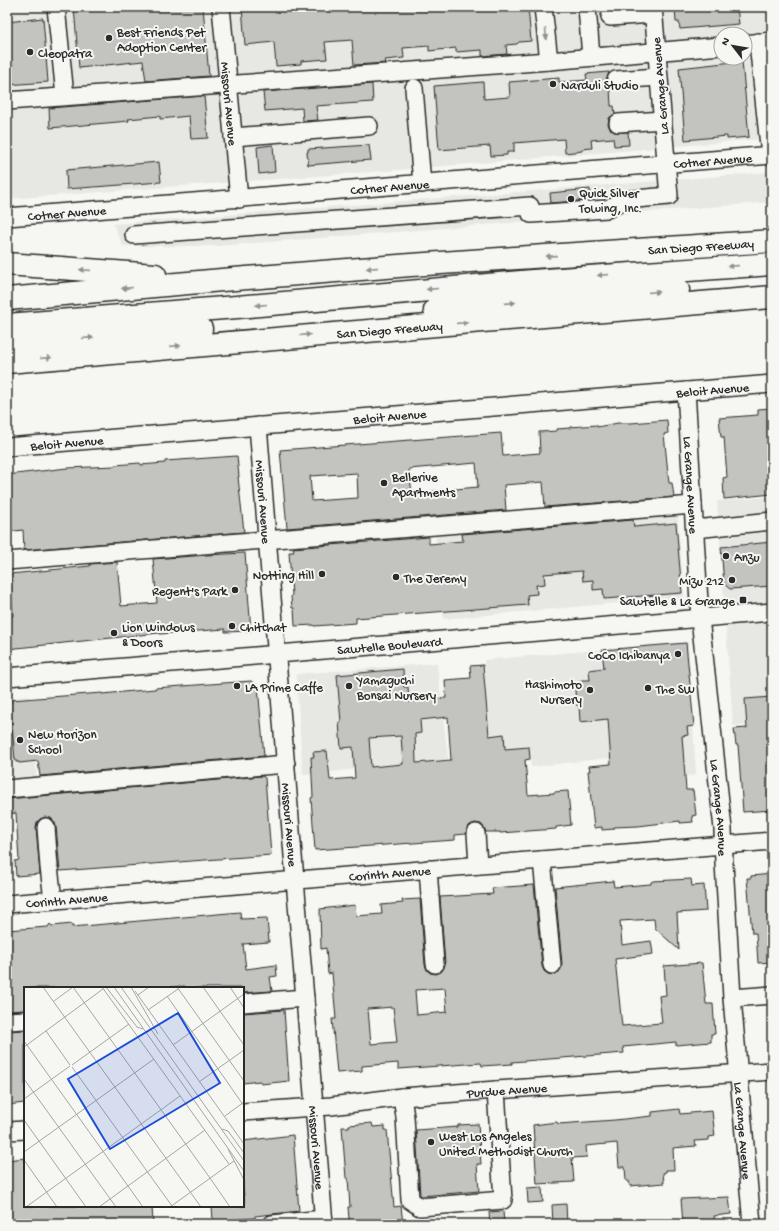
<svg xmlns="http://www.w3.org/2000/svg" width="779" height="1231" font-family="'Gochi Hand',sans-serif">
<rect width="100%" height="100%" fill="#f6f6f2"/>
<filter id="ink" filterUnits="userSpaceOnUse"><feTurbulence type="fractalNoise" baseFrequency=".025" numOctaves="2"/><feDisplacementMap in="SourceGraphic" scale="8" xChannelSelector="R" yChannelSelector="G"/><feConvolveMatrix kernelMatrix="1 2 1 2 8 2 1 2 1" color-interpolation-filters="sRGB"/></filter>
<g filter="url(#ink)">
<g fill="#e7e7e3" fill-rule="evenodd">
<path d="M7,7H772V138L397,170L7,199ZM721,34H745V58H721Z"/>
<polygon points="772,172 772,202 218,246 123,246 113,224"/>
<polygon points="772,497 772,724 733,726 717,501"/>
<polygon points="677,510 684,597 444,619 435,530"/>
<polygon points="688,642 696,775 611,782 608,758 531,767 529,747 487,751 484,660"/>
<polygon points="437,663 448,759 303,775 296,674"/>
<polygon points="30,696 37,782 7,784 7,698"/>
</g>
<g fill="#c3c3c0" stroke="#2b2b2b" fill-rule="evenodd">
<polygon points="74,7 203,7 209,76 146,81 143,61 79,68"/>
<polygon points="242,7 528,7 531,41 519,42 517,44 506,45 507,54 482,56 482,50 456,52 456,48 429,51 429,46 403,48 404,58 385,60 386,63 354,65 352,40 325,42 327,59 301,61 301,64 276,66 274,42 245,45"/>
<polygon points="675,7 737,7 739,24 680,29 679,22 676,22"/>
<polygon points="43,18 48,82 7,85 7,22"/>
<polygon points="742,61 749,137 727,139 727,136 685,140 679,68"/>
<polygon points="609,72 606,81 610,88 611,106 614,106 615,114 609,118 608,124 610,129 614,132 628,132 629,145 614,146 613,138 591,140 592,148 582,149 582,151 565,153 564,139 514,143 514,152 507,152 507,155 491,156 490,146 439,150 434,86 483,82 484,99 510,97 509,82 559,78 559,82 587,80 586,74"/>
<polygon points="372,84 373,102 316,106 318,120 303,121 302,108 265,111 263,92"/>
<polygon points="204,96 208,138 191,139 189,116 160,119 160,116 128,119 129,121 50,128 49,108"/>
<polygon points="273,145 275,172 259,174 257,147"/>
<polygon points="369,145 371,160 308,165 307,152 308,152 308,149"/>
<polygon points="159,162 161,182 67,189 66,170"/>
<polygon points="590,189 591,200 551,203 550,193"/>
<polygon points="772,408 772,455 769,455 772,494 724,499 723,478 727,477 724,437 721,437 719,418 758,415 758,409"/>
<path d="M667,420L668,433L664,434L669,483H672L674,497L545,507L543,482L504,485L506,510L287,528L280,450L501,433L503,456L540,453L539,432L557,431V429L570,428V427L597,425V427L618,423H631ZM476,463L478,487L412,493L409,469ZM357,473L358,498L312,501L310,476Z"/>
<polygon points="237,456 239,477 238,477 244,532 24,550 23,530 7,532 7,475 67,468 115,466 115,465 140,463 141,465 165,463 165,461"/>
<polygon points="633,520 634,527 676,523 682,593 604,599 603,589 593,590 593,580 583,581 582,571 544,574 545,584 536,585 537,594 527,595 528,605 356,618 356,623 314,626 314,625 295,626 294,608 292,608 291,596 292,595 289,552 294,552 293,548 429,537 429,544 463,541 462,534"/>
<polygon points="772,542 772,586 730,589 724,584 721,547"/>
<polygon points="245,553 251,631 225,632 225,629 160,634 159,633 7,649 7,624 11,623 10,617 13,616 10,574 90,566 90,564 117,562 121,606 157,603 153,559 207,555"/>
<polygon points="686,643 694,726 687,727 688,735 682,736 686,790 693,790 696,815 692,816 693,822 680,823 680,821 638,826 614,827 614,829 602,830 602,827 594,828 588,771 590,771 589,766 611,764 608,719 580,722 579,705 576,705 575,690 577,684 581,680 590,680 589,670 604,668 602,650"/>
<path d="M483,665L489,736L504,734L505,749L529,747L530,759L525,760L528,795L554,793V792L568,791L571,825L556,827V829L500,833V832H486L484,828L481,824L475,823L470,825L467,828L466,834L455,835V840L315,850L311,798L313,797L311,757H314L313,752L327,751L330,780L355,778L353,747L341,748L339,722H341L337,675L403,669L404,687H408L409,702L446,698L445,680L471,678L470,666ZM448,717L451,760L416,763L415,734L421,733L420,720ZM401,736L403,764L371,767L369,738Z"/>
<polygon points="251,681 258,686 264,756 40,776 38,761 19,763 19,762 16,762 16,760 15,760 10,703 11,703 11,700 102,693 102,694 155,689 155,688"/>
<polygon points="772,697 772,810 743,812 738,745 736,745 734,729 747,728 745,699"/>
<polygon points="262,776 265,778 271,855 60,871 56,826 54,821 51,818 45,817 40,819 37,822 36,827 40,874 16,876 15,861 19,860 16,813 7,814 7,799"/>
<polygon points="772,874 772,962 758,963 756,933 752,933 747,878 751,878 751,876"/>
<path d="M691,879L692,886L704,885L706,911L677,913L679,950L655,928L654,919L620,921L622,945L651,941L653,954L615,959L622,1026L662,1023L659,996L666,995L664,966L702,963L706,1004H713L715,1034H711V1042L676,1045V1042L623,1047L624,1053L512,1062V1064L482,1066L481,1063L398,1069V1063L362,1066V1071L337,1073L332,1019H336L332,973L328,974L326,948L321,949L320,909L355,905L356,916L382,914L381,905L403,903L402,900L420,899L425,965L427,970L430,973L436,974L441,972L444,968L445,964L440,897L493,894L492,888L534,885L542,966L544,971L548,974L553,975L558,973L561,969L562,964L555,887L613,881L614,887L651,884V882L653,881ZM445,988L447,1012L417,1015L415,990ZM393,1007L397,1042L371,1044L368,1009Z"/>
<polygon points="240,912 241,919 267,918 269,942 243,944 246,969 276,965 277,976 270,977 272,991 243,993 243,988 185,988 185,986 148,988 25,988 25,1010 7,1011 7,930 48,927 50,924 52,926 72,924 72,927"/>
<polygon points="284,1010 289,1081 261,1084 260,1081 243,1083 243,1013"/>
<polygon points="25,1030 25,1103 7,1105 7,1031"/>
<polygon points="679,1109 680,1114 712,1111 715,1136 709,1137 709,1140 695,1141 696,1146 673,1148 674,1170 666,1170 666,1172 663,1173 664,1183 630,1186 629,1181 626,1181 625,1167 619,1167 617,1143 586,1146 587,1157 572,1158 574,1182 537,1184 533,1125 557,1122 558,1124 615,1120 652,1116 652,1112"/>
<polygon points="372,1123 373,1127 385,1126 385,1130 387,1130 394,1207 401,1206 403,1224 351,1224 350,1219 349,1219 348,1207 350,1207 348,1178 346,1178 342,1127 349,1127 349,1125"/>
<polygon points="478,1124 481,1164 477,1164 479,1191 421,1196 420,1195 416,1130 458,1127 458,1125"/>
<polygon points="293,1135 299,1211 255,1216 255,1218 240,1219 240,1220 213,1221 212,1206 245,1206 243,1187 243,1141"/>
<polygon points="25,1158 25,1206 152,1206 153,1224 7,1224 7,1160"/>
<polygon points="542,1187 543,1202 528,1203 527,1188"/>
<polygon points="729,1197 731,1214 714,1216 715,1224 683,1224 681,1199"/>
<polygon points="566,1204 567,1224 553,1224 552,1205"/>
<polygon points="503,1211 504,1224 490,1224 489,1212"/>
</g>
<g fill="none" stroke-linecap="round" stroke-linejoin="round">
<defs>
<g id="minor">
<polyline points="56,7 65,96"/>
<path id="s1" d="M221,7L239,199"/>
<polyline points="543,7 549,61"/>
<polyline points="587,7 591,57"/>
<polyline points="610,17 653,14"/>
<polyline points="758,42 770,155"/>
<polyline points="745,44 772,41"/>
<polyline points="616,80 658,77"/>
<polyline points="414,88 422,184"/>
<polyline points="7,101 549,61 721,46"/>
<polyline points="618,123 663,120"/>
<polyline points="233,137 369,126"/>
<path id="s2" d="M7,217L772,155"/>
<polyline points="134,235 530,206 531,214 607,209 625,200 669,196 653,7"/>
<path id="s3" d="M686,391L700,618L723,829L724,863L732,998L752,1224"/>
<path id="s4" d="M258,426L295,880L324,1224"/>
<path id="s5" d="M7,447L772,384"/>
<polyline points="695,529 772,521"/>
<polyline points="7,561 693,505"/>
<path id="s6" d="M7,677L772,612"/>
<polyline points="7,789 286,764"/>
<polyline points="46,827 49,867 53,900"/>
<polyline points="476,833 478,865"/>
<polyline points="542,860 552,965"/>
<polyline points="428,869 435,964"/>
<path id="s7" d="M7,904L772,841"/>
<polyline points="732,998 772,995"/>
<polyline points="243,1003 305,998"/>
<polyline points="7,1021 25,1020"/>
<polyline points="402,1097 405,1117 410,1200 420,1207 503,1200 496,1090"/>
<path id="s8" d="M243,1112L331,1106L402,1097L496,1090L772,1071"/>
<polyline points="7,1131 25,1130"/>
<polyline points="272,1224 324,1219"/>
</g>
<g id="highway">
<polyline points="7,264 155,275"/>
<path id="s9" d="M7,299L222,280L411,265L772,241"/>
<polyline points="435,310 678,290"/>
<polyline points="7,325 237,307 533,281 772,264"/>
<polyline points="7,344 201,329"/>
<path id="s10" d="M7,362C262,338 517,319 772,297"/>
</g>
</defs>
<use href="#minor" stroke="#2b2b2b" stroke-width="20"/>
<use href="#highway" stroke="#2b2b2b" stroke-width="25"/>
<use href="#minor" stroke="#f6f6f2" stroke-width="17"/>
<use href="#highway" stroke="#f6f6f2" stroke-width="22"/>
</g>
<defs><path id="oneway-solid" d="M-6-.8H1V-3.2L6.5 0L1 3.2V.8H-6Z"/></defs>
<g fill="#90908e">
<use href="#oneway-solid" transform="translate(546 34) rotate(84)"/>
<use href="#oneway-solid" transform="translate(551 256) rotate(176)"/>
<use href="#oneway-solid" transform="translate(733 266) rotate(176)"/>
<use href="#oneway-solid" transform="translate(372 268) rotate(176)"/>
<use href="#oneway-solid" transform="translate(85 270) rotate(-176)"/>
<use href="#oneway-solid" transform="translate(603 275) rotate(176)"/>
<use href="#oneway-solid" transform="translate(127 288) rotate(175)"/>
<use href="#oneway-solid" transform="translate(432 289) rotate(175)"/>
<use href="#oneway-solid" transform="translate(654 292) rotate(-4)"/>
<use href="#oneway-solid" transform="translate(510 303) rotate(-5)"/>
<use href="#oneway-solid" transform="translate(261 305) rotate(175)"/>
<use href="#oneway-solid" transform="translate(462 323) rotate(-4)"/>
<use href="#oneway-solid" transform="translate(305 335) rotate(-5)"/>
<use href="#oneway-solid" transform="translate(88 338) rotate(-5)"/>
<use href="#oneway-solid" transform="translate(175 346) rotate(-5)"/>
<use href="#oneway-solid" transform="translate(46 358) rotate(-5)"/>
</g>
</g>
<g fill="#2b2b2b" stroke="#f6f6f2" stroke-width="1.5">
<circle cx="109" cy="38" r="4"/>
<circle cx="30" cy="52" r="4"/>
<circle cx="553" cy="84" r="4"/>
<circle cx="571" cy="199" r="4"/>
<circle cx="384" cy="483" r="4"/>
<circle cx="726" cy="556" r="4"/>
<circle cx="322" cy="574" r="4"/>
<circle cx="396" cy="577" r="4"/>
<circle cx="732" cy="580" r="4"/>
<circle cx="235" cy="590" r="4"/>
<rect x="739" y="596" width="8" height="8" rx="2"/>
<circle cx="232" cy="626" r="4"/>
<circle cx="114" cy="633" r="4"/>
<circle cx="678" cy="654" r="4"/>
<circle cx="237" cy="686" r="4"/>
<circle cx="349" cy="686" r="4"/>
<circle cx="648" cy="688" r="4"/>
<circle cx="590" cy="690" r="4"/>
<circle cx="20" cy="740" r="4"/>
<circle cx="431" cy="1142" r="4"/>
</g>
<g text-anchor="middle" stroke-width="4" stroke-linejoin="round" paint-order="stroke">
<g font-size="13" fill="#2b2b2b" stroke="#f6f6f2" text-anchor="start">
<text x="117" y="36">Best Friends Pet<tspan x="117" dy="15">Adoption Center</tspan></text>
<text x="38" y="57">Cleopatra</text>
<text x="561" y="89">Narduli Studio</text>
<text x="579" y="197">Quick Silver<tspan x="579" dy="15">Towing, Inc.</tspan></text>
<text x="392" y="481">Bellerive<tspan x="392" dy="15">Apartments</tspan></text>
<text x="734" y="561">Anzu</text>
<text x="314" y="579" text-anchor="end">Notting Hill</text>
<text x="404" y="582">The Jeremy</text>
<text x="724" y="585" text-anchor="end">Mizu 212</text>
<text x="227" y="595" text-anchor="end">Regent's Park</text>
<text x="735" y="605" text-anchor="end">Sawtelle &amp; La Grange</text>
<text x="122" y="631">Lion Windows<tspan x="122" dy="15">&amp; Doors</tspan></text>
<text x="240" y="631">Chitchat</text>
<text x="670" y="659" text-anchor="end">CoCo Ichibanya</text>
<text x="357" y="684">Yamaguchi<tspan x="357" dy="15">Bonsai Nursery</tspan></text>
<text x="582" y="688" text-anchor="end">Hashimoto<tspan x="582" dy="15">Nursery</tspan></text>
<text x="245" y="691">LA Prime Caffe</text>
<text x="656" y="693">The SW</text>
<text x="28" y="738">New Horizon<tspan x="28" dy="15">School</tspan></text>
<text x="439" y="1140">West Los Angeles<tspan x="439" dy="15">United Methodist Church</tspan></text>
</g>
<g font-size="13" fill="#2b2b2b" stroke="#f6f6f2">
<text transform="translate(659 86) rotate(-95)" y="5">La Grange Avenue</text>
<text dy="5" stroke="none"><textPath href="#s1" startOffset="97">Missouri Avenue</textPath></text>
<text dy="5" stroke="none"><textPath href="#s2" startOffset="708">Cotner Avenue</textPath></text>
<text dy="5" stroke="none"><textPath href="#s2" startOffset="384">Cotner Avenue</textPath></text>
<text dy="5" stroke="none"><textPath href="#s2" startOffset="60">Cotner Avenue</textPath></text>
<text dy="5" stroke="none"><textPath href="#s9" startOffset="696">San Diego Freeway</textPath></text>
<text dy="5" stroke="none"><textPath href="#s10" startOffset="384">San Diego Freeway</textPath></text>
<text dy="5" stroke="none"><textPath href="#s5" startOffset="708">Beloit Avenue</textPath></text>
<text dy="5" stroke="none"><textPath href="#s5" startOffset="384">Beloit Avenue</textPath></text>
<text dy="5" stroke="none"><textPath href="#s5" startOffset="60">Beloit Avenue</textPath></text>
<text dy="5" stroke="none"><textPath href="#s3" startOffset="94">La Grange Avenue</textPath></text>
<text dy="5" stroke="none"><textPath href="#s4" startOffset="76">Missouri Avenue</textPath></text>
<text dy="5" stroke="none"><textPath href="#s6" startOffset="384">Sawtelle Boulevard</textPath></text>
<text dy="5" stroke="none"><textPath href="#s3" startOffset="418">La Grange Avenue</textPath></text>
<text dy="5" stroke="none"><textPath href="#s4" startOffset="400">Missouri Avenue</textPath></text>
<text dy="5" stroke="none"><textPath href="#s7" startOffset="384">Corinth Avenue</textPath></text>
<text dy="5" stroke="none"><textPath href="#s7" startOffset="60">Corinth Avenue</textPath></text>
<text dy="5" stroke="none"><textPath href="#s8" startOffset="265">Purdue Avenue</textPath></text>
<text dy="5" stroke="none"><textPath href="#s3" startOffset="742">La Grange Avenue</textPath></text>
<text dy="5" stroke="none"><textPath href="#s4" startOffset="724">Missouri Avenue</textPath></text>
</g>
</g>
<g transform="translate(24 987)">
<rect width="220" height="220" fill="#f6f6f2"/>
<path fill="none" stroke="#a5a5a2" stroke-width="1" d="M19,0L177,220M49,0L186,191M78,0L205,177M82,0L113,40L119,42M90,0L220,184M97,0L220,174M107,0L134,47M153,0L220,94M179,0L220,58M206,0L220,21M111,4L220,157M114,8L125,0M143,9L220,119M30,14L49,0M124,23L154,2M22,44L46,78M0,54L119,220M149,58L220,7M0,60L79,2M48,78L105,37M48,80L148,219M0,92L92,220M175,95L220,63M0,112L46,79M201,129L220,115M0,133L62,220M198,142L204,144L220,166M204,162L220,193M0,165L130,72M0,173L33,220M186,191L206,220M2,220L156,109M75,220L181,143M146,220L210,174"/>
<path fill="#1d4ed8" fill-opacity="0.15" stroke="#1d4ed8" stroke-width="2" d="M154,26L196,96L86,162L44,92Z"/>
<rect width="220" height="220" fill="none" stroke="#2b2b2b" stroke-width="2"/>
</g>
<rect width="779" height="1231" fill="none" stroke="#f6f6f2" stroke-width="24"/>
<rect x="12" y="12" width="755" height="1207" fill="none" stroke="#2b2b2b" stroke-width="1.5" filter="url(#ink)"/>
<g transform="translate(733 46) rotate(301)"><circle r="19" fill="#f6f6f2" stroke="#a5a5a2"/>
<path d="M0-3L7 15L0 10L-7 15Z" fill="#2b2b2b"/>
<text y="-6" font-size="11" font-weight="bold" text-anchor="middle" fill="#2b2b2b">N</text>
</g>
</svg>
